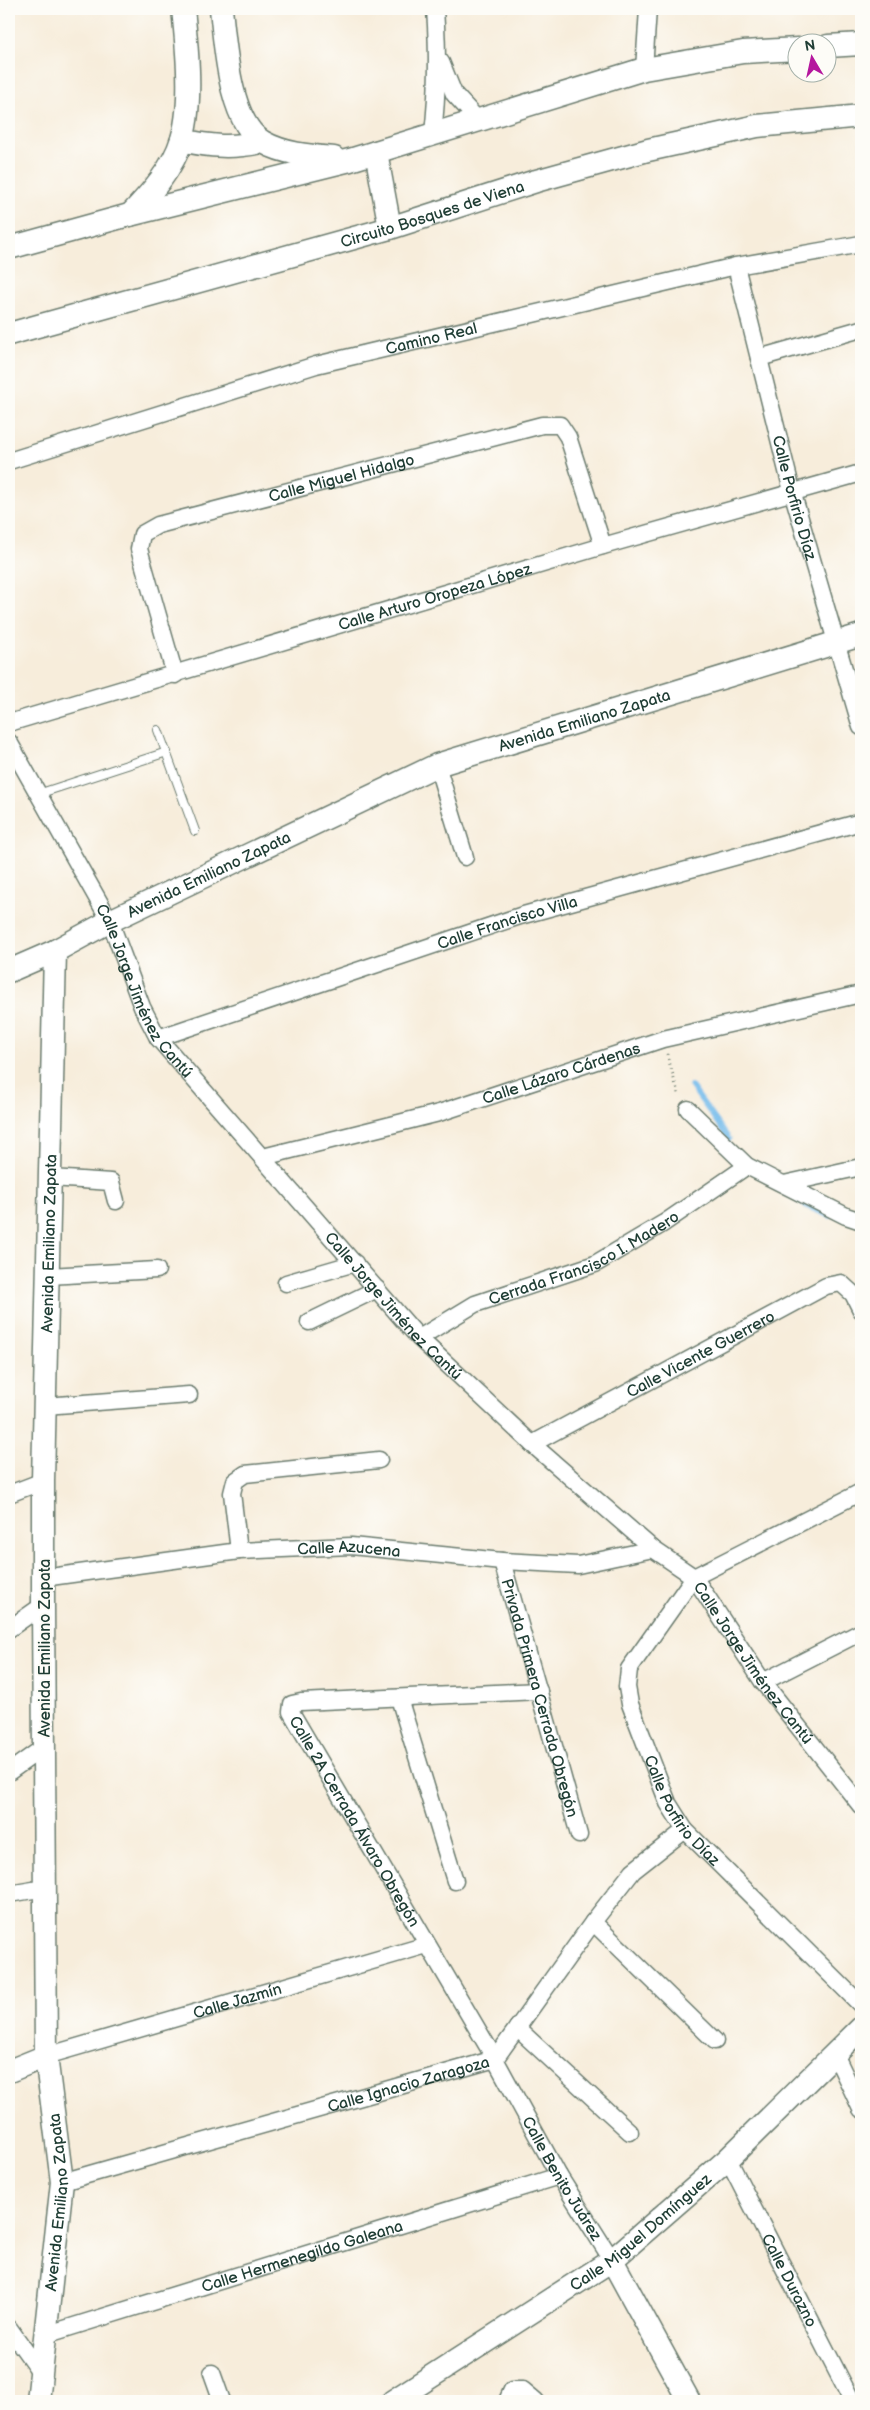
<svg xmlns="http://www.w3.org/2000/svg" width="870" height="2410" font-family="'Balsamiq Sans',sans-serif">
<rect width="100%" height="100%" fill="#fdfcf7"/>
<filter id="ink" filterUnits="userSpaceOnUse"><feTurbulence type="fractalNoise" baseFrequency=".02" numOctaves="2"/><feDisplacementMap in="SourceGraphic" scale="10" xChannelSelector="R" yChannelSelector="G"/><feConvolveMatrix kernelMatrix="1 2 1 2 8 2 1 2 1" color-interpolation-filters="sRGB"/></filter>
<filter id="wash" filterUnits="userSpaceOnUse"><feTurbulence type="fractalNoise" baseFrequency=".0096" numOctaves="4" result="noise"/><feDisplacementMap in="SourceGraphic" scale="20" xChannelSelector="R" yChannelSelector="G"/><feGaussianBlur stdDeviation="1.12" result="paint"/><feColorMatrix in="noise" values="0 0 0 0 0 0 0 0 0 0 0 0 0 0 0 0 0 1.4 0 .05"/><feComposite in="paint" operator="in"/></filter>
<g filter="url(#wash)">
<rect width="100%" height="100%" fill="#f7eddb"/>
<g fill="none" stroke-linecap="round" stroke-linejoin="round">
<g stroke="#73bbeb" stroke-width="5.5">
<polyline points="691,1086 729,1139"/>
<polyline points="799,1200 808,1207 830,1216"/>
</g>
</g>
</g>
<g filter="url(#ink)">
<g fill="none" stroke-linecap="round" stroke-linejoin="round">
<defs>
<g id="lane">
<polyline points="158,730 195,831"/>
<polyline points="38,794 167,752"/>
</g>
<g id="street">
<polyline points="441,62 454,94 478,120"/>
<polyline points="644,69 648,9"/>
<path d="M433,133C438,91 438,51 435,9"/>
<path id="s1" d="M736,266L792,491L861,727"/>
<polyline points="759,358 861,329"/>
<path id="s2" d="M9,461L316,365L736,266L861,244"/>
<path id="s3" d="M175,675L139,549L142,534L158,525L542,425H560L568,437L603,546"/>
<path id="s4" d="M9,723L603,546L861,473"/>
<path id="s5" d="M9,742L110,921L142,1007L158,1038L419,1338L532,1444L653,1549L694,1577L763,1682L861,1806"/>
<polyline points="437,765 465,857"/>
<path id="s6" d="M158,1038L520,916L861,822"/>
<polyline points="688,1109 747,1166 846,1216 861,1221"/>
<path id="s7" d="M263,1157L439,1113L663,1039L861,994"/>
<polyline points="51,1178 111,1182 116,1201"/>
<polyline points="784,1184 861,1167"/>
<polyline points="48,1276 157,1270"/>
<polyline points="286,1283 355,1263"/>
<polyline points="309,1322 377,1289"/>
<path id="s8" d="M419,1338L475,1304L595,1264L664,1223L747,1166"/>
<polyline points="45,1406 189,1395"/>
<path id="s9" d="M532,1444L826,1286L841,1283L853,1294L861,1310"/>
<path id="s10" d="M861,1492L694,1577L629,1669L627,1687L630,1704L668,1803L685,1830L861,2005"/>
<polyline points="9,1494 43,1481"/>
<polyline points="239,1551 232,1493 235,1481 245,1474 379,1460"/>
<path id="s11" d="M502,1561L579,1835"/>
<path id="s12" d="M43,1578L239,1551L351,1546L502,1561L578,1565L653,1549"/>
<polyline points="9,1629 43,1605"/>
<polyline points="763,1682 861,1632"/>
<path id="s13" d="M539,1691L301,1702L292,1704L291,1712L495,2059L559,2176L612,2260"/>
<polyline points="399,1698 455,1881"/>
<polyline points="9,1772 44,1747"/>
<polyline points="9,1894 45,1888"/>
<polyline points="593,1922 715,2041"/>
<polyline points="517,2028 630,2132"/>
<polyline points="835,2054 861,2109"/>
<path id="s14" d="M46,2056L427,1945"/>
<path id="s15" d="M728,2159L852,2401"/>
<path id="s16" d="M62,2182L495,2059L593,1922L633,1871L685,1830"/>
<polyline points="9,2328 41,2373"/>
<path id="s17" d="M45,2335L559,2176"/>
<polyline points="212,2373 222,2401"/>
<polyline points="507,2401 512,2390 523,2390 536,2401"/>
</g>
<g id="secondary">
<path d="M221,9C225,43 229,123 263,142C284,154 311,156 334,158"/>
<polyline points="828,46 861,44"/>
<path d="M182,140C211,147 233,148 262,142"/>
<polyline points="376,152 390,228"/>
<path d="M130,215C150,194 173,169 182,139C193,103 187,47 183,9"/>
<polyline points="9,248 129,215 350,160 644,69 743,52 798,49"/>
<path id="s18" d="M9,334L390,228L536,181L648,150L757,126L861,116"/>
<path id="s19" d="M9,971L55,951L110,921L437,765L861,635"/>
<polyline points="9,2071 46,2056"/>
<polyline points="612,2260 689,2401"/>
<path id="s20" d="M38,2401L62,2182L46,2056L43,1605V1481L55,951"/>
<path id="s21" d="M393,2401L612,2260L728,2159L861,2028"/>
</g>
</defs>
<use href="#lane" stroke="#6b7b6e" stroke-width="10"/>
<use href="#street" stroke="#6b7b6e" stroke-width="19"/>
<use href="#secondary" stroke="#6b7b6e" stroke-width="25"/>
<polyline stroke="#6b7b6e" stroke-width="3" stroke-dasharray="1 4" stroke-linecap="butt" points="667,1054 679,1096"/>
<use href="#lane" stroke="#fff" stroke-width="8"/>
<use href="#street" stroke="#fff" stroke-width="16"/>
<use href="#secondary" stroke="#fff" stroke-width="22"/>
</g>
</g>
<g text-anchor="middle" stroke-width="4" stroke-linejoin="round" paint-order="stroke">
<g font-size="16" fill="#1f3d34" stroke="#fdfcf7">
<text dy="6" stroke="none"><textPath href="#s18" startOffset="440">Circuito Bosques de Viena</textPath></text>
<text dy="6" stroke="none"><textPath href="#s2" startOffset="440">Camino Real</textPath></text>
<text dy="6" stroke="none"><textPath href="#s3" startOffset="354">Calle Miguel Hidalgo</textPath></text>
<text dy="6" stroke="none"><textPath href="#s1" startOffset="239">Calle Porfirio Díaz</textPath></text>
<text dy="6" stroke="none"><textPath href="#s4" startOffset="444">Calle Arturo Oropeza López</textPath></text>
<text dy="6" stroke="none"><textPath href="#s19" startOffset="629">Avenida Emiliano Zapata</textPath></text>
<text dy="6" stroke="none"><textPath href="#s19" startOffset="222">Avenida Emiliano Zapata</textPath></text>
<text dy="6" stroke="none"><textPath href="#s6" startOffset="368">Calle Francisco Villa</textPath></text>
<text dy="6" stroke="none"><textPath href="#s5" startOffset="284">Calle Jorge Jiménez Cantú</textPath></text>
<text dy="6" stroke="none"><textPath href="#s7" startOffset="310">Calle Lázaro Cárdenas</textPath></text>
<text dy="6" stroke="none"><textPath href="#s20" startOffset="1160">Avenida Emiliano Zapata</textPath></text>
<text dy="6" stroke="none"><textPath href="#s8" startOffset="184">Cerrada Francisco I. Madero</textPath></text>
<text dy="6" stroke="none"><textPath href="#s5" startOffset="689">Calle Jorge Jiménez Cantú</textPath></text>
<text dy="6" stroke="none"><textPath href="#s9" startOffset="191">Calle Vicente Guerrero</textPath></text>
<text dy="6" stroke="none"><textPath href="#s12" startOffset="308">Calle Azucena</textPath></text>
<text transform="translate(44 1648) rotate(-90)" y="6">Avenida Emiliano Zapata</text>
<text dy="6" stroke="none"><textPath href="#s5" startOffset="1199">Calle Jorge Jiménez Cantú</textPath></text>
<text dy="6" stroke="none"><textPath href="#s11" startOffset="142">Privada Primera Cerrada Obregón</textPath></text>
<text dy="6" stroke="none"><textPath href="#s10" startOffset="455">Calle Porfirio Díaz</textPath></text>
<text dy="6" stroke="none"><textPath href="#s13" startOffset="382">Calle 2A Cerrada Álvaro Obregón</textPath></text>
<text dy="6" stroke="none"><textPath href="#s14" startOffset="199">Calle Jazmín</textPath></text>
<text dy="6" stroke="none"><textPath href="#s16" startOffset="360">Calle Ignacio Zaragoza</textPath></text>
<text dy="6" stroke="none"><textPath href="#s13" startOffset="795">Calle Benito Juárez</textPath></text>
<text dy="6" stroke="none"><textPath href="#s20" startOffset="200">Avenida Emiliano Zapata</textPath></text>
<text dy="6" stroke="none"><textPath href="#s21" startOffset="300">Calle Miguel Domínguez</textPath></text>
<text dy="6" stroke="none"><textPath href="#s17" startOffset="269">Calle Hermenegildo Galeana</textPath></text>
<text dy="6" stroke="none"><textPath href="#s15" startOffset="136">Calle Durazno</textPath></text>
</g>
</g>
<rect width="870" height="2410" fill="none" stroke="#fdfcf7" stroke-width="30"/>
<g transform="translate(812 58) rotate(351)"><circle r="24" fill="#fdfcf7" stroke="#a4b0a9"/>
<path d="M0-4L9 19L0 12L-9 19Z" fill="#b5179e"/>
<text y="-8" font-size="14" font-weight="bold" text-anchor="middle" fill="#1f3d34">N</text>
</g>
</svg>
